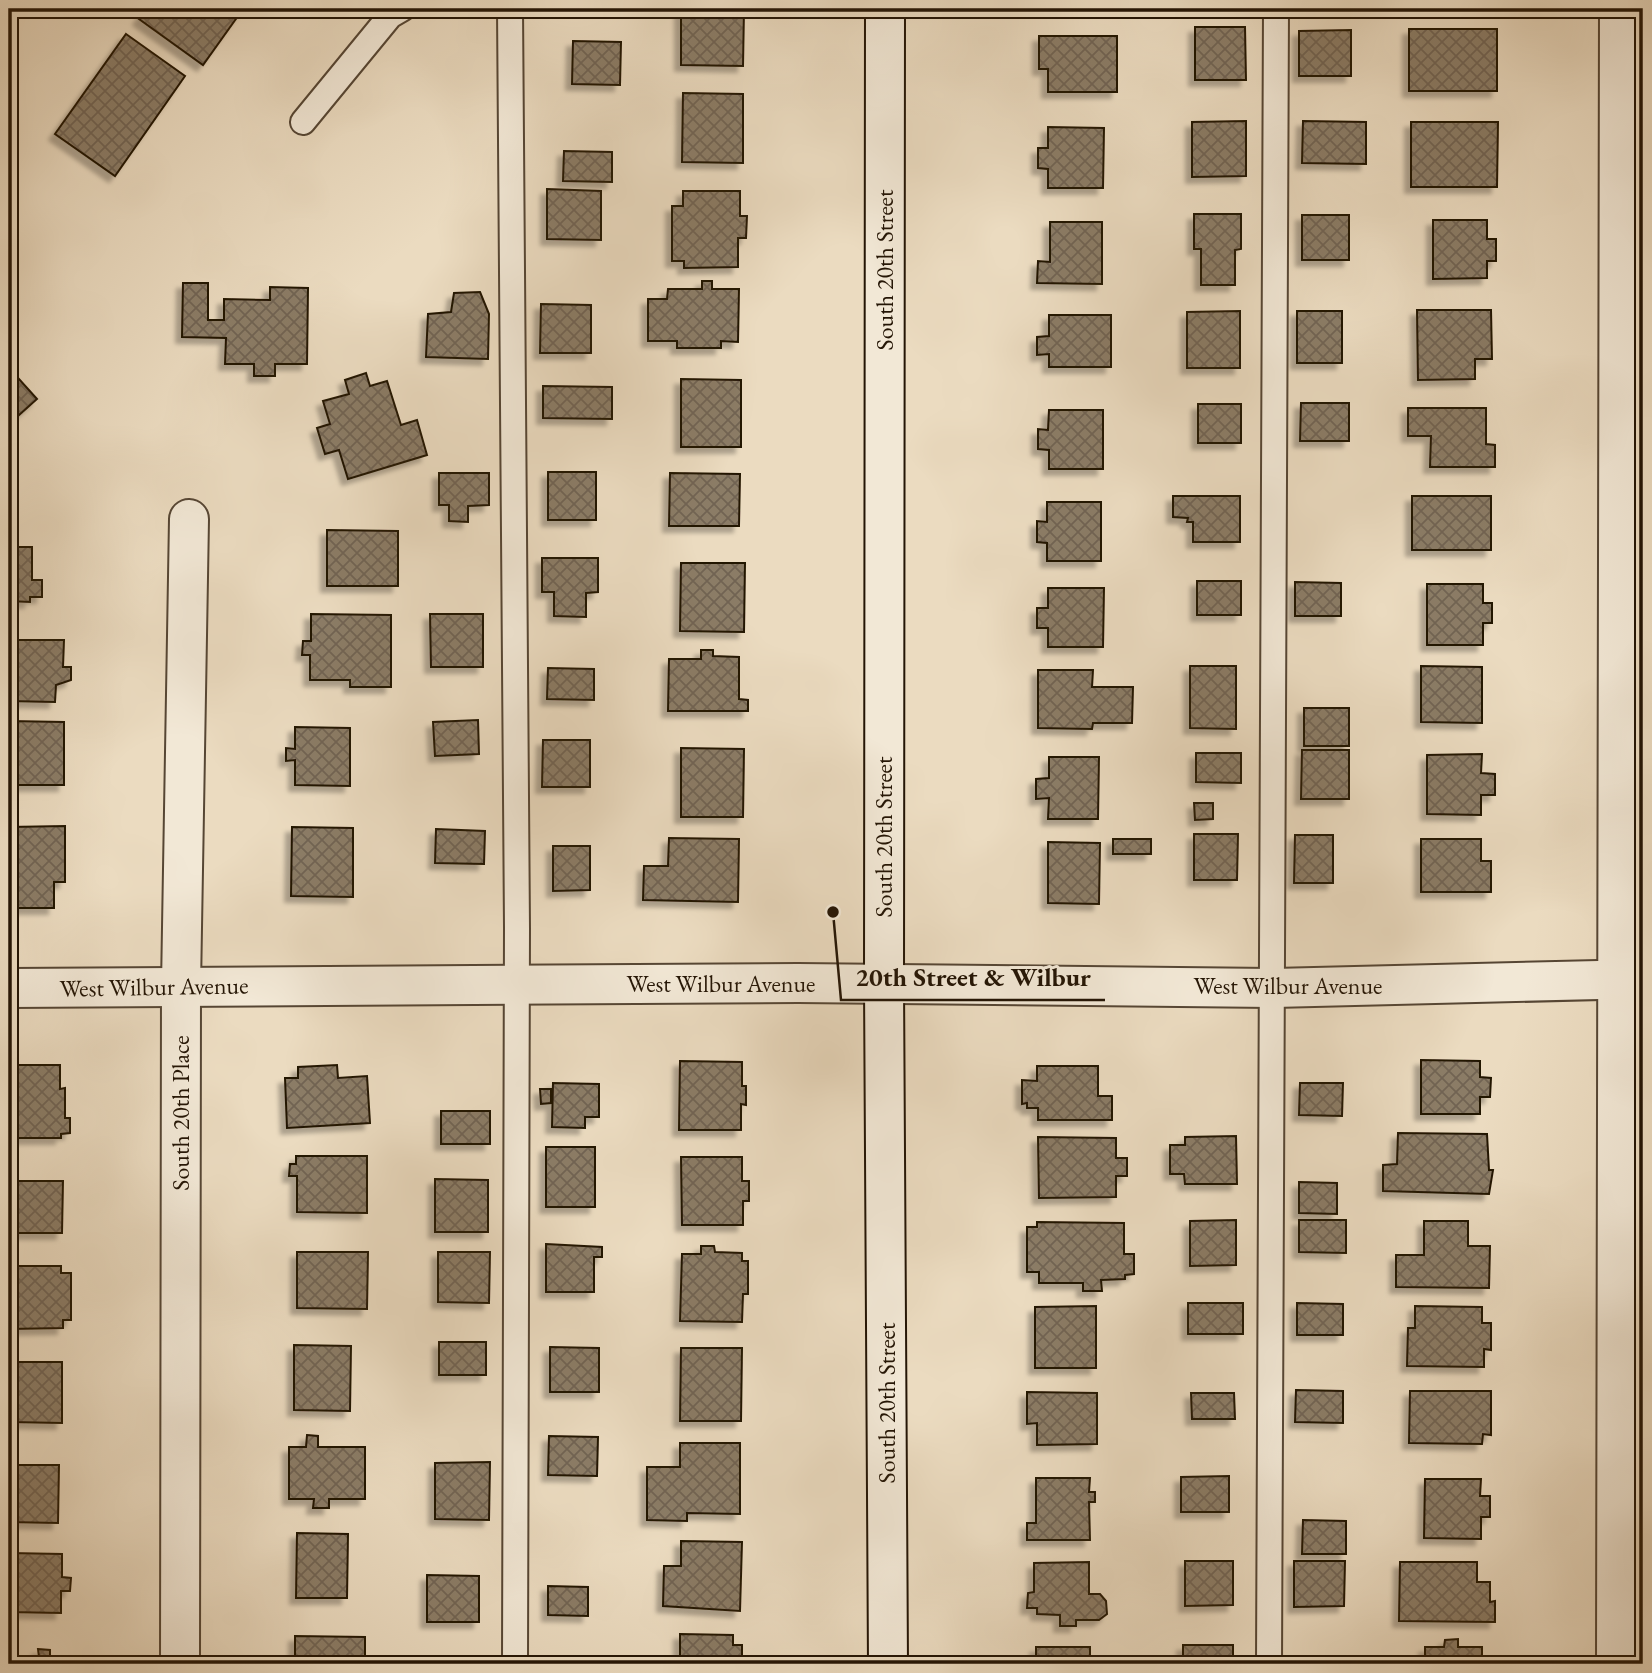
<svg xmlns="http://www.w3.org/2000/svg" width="1652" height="1673" font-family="'EB Garamond',serif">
<defs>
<pattern id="building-cross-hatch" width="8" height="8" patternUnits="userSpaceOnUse" patternTransform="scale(1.75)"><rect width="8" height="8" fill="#8b7c66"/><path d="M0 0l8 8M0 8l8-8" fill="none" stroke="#716452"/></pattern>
<filter id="shadow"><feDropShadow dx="-6" dy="6" stdDeviation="2" flood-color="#0004"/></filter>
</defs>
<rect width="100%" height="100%" fill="#ebdbc0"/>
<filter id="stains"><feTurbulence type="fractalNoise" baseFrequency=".00286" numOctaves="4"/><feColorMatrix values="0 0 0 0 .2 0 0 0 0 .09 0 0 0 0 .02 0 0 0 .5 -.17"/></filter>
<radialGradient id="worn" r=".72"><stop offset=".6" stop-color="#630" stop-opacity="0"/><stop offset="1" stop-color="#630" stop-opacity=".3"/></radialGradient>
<g fill="url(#building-cross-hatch)" stroke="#241505" stroke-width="2" filter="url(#shadow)">
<polygon points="146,9 243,9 203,65 139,19"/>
<polygon points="681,9 744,9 743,66 681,65"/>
<polygon points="1195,27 1245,27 1246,80 1195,80"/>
<rect x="1409" y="29" width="88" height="62"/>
<polygon points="1351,30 1351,76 1299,76 1299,31"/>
<polygon points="126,34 185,76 115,176 55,134"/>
<polygon points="1039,36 1117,36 1117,92 1048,92 1048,69 1039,69"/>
<polygon points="573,41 621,42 620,85 572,84"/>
<polygon points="683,93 743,94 743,163 682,162"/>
<polygon points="1246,121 1246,176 1192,177 1192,122"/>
<polygon points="1303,121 1366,122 1366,164 1302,163"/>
<polygon points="1411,122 1498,122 1497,187 1411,187"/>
<polygon points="1048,127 1104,128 1103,188 1048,188 1048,169 1038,168 1038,148 1048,148"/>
<polygon points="564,151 612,152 612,182 563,181"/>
<polygon points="547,189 601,191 601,240 547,239"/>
<polygon points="683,191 740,191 740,216 747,216 746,238 738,238 738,267 684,268 684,261 672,261 672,206 683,206"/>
<polygon points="1194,214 1241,214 1241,249 1235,250 1235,285 1201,285 1201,249 1194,249"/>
<rect x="1302" y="215" width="47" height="45"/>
<polygon points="1433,220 1487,220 1487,239 1496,239 1496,261 1487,261 1487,278 1433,279"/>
<polygon points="1050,222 1102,222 1102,284 1037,283 1038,261 1050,262"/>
<polygon points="702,281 712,281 712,289 739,289 738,342 721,341 721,348 677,348 677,341 648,341 648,299 667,299 668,289 702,289"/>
<polygon points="183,283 208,283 208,320 224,320 224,299 270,300 270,287 308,288 307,364 275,364 275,376 254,376 254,364 225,364 226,338 182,337"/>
<polygon points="480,292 489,314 488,359 426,357 428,314 451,312 454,293"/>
<polygon points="541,304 591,305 591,353 540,353"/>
<polygon points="1417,310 1491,310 1492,359 1475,359 1475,379 1418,380"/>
<polygon points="1240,311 1240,368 1187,368 1187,312"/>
<rect x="1297" y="311" width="45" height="52"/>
<polygon points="1049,315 1111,315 1111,367 1049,367 1049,354 1037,355 1037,337 1049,336"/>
<polygon points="9,368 37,399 9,424"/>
<polygon points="366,373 370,386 387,381 401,425 417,420 427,455 348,479 339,450 325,454 317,428 330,424 323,401 349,394 345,380"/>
<polygon points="681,379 741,380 741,447 681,447"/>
<polygon points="543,386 612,387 612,419 543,418"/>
<polygon points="1301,403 1349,403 1349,441 1300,441"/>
<rect x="1198" y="404" width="43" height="39"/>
<polygon points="1408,408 1486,408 1486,444 1495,445 1495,467 1430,467 1431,436 1408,436"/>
<polygon points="1049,410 1103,410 1103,469 1049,469 1049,450 1038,449 1038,429 1048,430"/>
<rect x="548" y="472" width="48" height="48"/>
<polygon points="439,473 489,473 489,505 468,506 468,522 449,521 449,505 439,505"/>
<polygon points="670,473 740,474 739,526 669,526"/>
<polygon points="1173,496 1240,496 1240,542 1193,542 1193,522 1187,522 1188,518 1173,517"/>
<rect x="1412" y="496" width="79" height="54"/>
<polygon points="1047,502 1101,502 1101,561 1047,561 1047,543 1037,542 1037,521 1047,522"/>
<polygon points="327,530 398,531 398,586 327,586"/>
<polygon points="9,547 32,547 32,580 42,580 42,597 30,597 30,602 9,601"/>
<polygon points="542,558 598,558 598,592 586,593 586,617 554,616 554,592 542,592"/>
<polygon points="681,563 745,563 744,632 680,631"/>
<rect x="1197" y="581" width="44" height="34"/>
<polygon points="1295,582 1341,583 1341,616 1295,616"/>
<polygon points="1427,584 1483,584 1483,603 1492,603 1492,623 1483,623 1483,645 1427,645"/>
<polygon points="1048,588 1104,588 1103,647 1048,647 1048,628 1037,628 1037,608 1048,608"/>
<polygon points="311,614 391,615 391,687 350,687 350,680 310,680 310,655 302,655 303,641 311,641"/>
<polygon points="430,614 483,614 483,667 431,667"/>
<polygon points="9,640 64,640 63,667 71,667 71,680 56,685 55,702 9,701"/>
<polygon points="701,650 713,650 713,656 739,657 739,699 748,700 748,711 668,711 669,659 701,659"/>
<polygon points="1190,666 1236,666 1236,729 1190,728"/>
<polygon points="1421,666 1482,667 1482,723 1421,722"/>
<polygon points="548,668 594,669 594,700 547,699"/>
<polygon points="1038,670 1093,670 1092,687 1133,687 1132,723 1093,723 1092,729 1038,728"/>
<rect x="1304" y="708" width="45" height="38"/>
<polygon points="478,720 479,754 435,756 433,722"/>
<polygon points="9,721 64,722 64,785 9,785"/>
<polygon points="295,727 350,728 350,786 295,785 295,760 286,761 286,748 295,749"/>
<polygon points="543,740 590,740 590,787 542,787"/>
<polygon points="681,748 744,749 743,817 681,817"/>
<polygon points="1302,750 1349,750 1349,799 1301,799"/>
<polygon points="1196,753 1241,753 1241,783 1196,782"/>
<polygon points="1482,754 1481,773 1495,774 1495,795 1481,795 1481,815 1427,814 1427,755"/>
<polygon points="1049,757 1099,757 1098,819 1048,819 1049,798 1036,799 1036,779 1049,778"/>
<polygon points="1194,803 1213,803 1213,819 1195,820"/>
<polygon points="65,826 65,882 54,882 54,908 9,908 9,827"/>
<polygon points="292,827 353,828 353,897 291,896"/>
<polygon points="436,829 485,831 484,864 435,863"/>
<polygon points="1194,834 1238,834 1237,880 1194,880"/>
<polygon points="1295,835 1333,835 1333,883 1294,883"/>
<polygon points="669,838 739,839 738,902 643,900 644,866 668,866"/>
<rect x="1113" y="839" width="38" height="15"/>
<polygon points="1421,839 1481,839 1481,861 1491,861 1491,892 1421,892"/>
<polygon points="1048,842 1100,843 1099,904 1048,903"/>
<polygon points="553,846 590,846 590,890 553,891"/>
<polygon points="1421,1060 1480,1061 1480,1077 1491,1078 1490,1097 1480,1097 1480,1114 1421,1114"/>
<polygon points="680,1061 742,1062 742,1086 746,1086 746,1105 741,1104 741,1130 679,1130"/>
<polygon points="15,1065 60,1065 60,1089 65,1088 65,1118 70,1118 70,1133 61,1134 61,1138 9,1138 9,1083 14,1083"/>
<polygon points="337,1065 338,1078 367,1076 370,1123 287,1128 285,1078 298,1078 298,1067"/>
<polygon points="1037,1066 1098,1066 1098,1096 1112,1096 1112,1120 1038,1120 1038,1108 1027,1108 1027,1103 1022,1104 1022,1080 1037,1081"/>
<polygon points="553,1083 599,1084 599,1117 585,1117 585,1128 552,1127"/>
<polygon points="1300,1083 1343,1083 1342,1116 1299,1115"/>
<polygon points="540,1089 551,1089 551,1103 541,1104"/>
<rect x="441" y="1111" width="49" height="33"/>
<polygon points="1398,1133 1487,1134 1489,1170 1493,1170 1489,1194 1383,1191 1383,1165 1397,1164"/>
<polygon points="1236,1136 1237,1184 1185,1184 1184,1174 1170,1174 1170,1145 1185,1145 1185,1137"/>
<polygon points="1038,1137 1116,1138 1116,1158 1127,1158 1127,1176 1116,1176 1116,1197 1039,1198"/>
<rect x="546" y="1147" width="49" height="60"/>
<polygon points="296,1156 367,1156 367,1213 297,1212 297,1176 289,1176 290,1164 296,1164"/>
<polygon points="681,1157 742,1157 742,1181 749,1181 749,1201 743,1201 743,1225 682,1225"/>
<polygon points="435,1179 488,1180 488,1232 435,1232"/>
<polygon points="9,1181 63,1181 62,1233 9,1233"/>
<polygon points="1299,1182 1337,1183 1337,1214 1299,1213"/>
<polygon points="1236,1220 1236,1265 1190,1266 1190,1221"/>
<polygon points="1299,1220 1346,1220 1346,1253 1299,1252"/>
<polygon points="1424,1221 1468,1221 1468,1246 1490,1246 1489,1288 1396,1287 1396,1255 1424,1255"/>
<polygon points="1037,1222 1124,1223 1124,1254 1134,1254 1134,1274 1125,1275 1125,1279 1101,1280 1102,1291 1083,1291 1083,1283 1039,1283 1039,1272 1027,1272 1027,1227 1037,1227"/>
<polygon points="546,1244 602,1247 602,1257 594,1257 594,1292 546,1292"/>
<polygon points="701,1246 714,1246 715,1252 742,1253 742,1261 748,1261 748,1294 743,1294 742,1322 680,1321 682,1254 701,1254"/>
<polygon points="297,1252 368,1252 367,1309 297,1308"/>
<polygon points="438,1252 490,1252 489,1303 438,1302"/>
<polygon points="9,1266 61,1266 61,1273 71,1273 71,1320 63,1320 63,1328 9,1329"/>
<rect x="1188" y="1303" width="55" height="31"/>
<polygon points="1297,1303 1343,1304 1343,1335 1297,1335"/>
<polygon points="1096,1306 1096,1368 1035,1368 1035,1307"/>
<polygon points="1415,1306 1482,1307 1482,1323 1491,1323 1491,1350 1484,1349 1484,1367 1407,1366 1408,1328 1415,1328"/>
<rect x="439" y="1342" width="47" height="33"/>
<polygon points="294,1345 351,1346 350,1411 294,1410"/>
<polygon points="550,1347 599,1348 599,1392 550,1392"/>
<polygon points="681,1348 742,1348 741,1421 680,1421"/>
<polygon points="11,1362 62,1362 62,1423 11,1422"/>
<polygon points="1296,1390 1343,1391 1343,1423 1295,1422"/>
<polygon points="1410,1391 1491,1391 1491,1435 1483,1434 1482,1444 1409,1443"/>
<polygon points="1027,1392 1097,1393 1097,1444 1037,1445 1037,1423 1027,1424"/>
<polygon points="1191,1393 1234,1393 1235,1419 1192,1419"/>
<polygon points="307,1435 318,1436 318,1447 365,1447 365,1499 329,1499 329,1508 313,1508 314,1499 289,1499 289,1447 306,1447"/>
<polygon points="549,1436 598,1437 597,1476 548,1475"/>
<polygon points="680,1443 740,1443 740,1514 687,1513 687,1521 647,1520 647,1467 680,1467"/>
<polygon points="490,1462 489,1520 435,1519 435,1463"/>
<polygon points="9,1465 59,1465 58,1523 9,1522"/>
<polygon points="1229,1476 1229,1512 1181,1512 1181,1477"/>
<polygon points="1036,1478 1090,1478 1089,1492 1095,1492 1095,1502 1089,1502 1090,1540 1027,1540 1027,1523 1036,1523"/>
<polygon points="1425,1479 1481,1479 1480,1496 1490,1496 1490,1517 1481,1517 1481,1539 1424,1538"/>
<polygon points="1303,1520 1346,1521 1346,1554 1302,1554"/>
<polygon points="297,1533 348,1534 347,1598 296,1598"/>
<polygon points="681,1541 742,1542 740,1611 663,1606 664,1566 681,1566"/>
<polygon points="9,1553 62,1554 62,1577 71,1578 70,1591 61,1591 61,1613 9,1612"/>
<polygon points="1185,1561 1233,1561 1233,1605 1185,1606"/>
<polygon points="1294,1561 1345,1561 1344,1606 1294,1607"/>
<polygon points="1089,1562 1089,1594 1100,1594 1106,1601 1107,1614 1099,1620 1076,1620 1076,1626 1060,1626 1060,1615 1037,1614 1037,1608 1027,1608 1028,1593 1034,1592 1034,1563"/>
<polygon points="1400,1562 1477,1562 1477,1582 1490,1582 1490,1602 1495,1601 1495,1622 1399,1621"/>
<polygon points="427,1575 479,1576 479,1622 427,1622"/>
<polygon points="548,1586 588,1587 588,1616 548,1615"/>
<polygon points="680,1634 733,1635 733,1645 742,1645 742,1664 675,1664 675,1660 680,1660"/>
<polygon points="295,1636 365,1637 365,1664 295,1664"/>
<polygon points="1458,1639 1458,1647 1482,1647 1482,1664 1418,1664 1418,1661 1425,1661 1425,1647 1444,1647 1445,1640"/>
<rect x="1183" y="1645" width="50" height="19"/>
<polygon points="1036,1647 1090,1647 1090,1660 1098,1660 1098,1664 1036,1664"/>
<polygon points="38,1649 50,1650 50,1656 61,1656 61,1664 9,1664 9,1657 39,1657"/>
</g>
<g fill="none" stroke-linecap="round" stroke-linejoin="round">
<defs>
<g id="lane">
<polyline points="510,9 517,928 515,1664"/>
<polyline points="303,122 390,16 402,9"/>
<polyline points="1269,1664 1276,9"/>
</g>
<g id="street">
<polyline points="9,988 798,983 1274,988 1641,979"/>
<polyline points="180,1664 181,986 189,519"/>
<polyline points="1616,1664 1619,9"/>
</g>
<polyline id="secondary" points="885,9 884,984 888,1664"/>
</defs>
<use href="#lane" stroke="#564634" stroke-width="28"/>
<use href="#street" stroke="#564634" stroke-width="42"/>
<use href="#secondary" stroke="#241505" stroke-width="42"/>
<use href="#lane" stroke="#f2e8d6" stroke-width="24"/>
<use href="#street" stroke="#f2e8d6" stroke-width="38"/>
<use href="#secondary" stroke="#f2e8d6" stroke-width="38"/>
</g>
<g text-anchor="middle" stroke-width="6" stroke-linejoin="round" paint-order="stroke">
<g font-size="24" fill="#241505" stroke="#f2e8d6">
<text transform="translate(885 270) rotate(-90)" y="8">South 20th Street</text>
<text transform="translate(884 837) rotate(-90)" y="8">South 20th Street</text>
<text x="721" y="992">West Wilbur Avenue</text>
<text x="1288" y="994">West Wilbur Avenue</text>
<text transform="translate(154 987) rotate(-1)" y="8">West Wilbur Avenue</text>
<text transform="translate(181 1113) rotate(-90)" y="8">South 20th Place</text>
<text transform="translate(887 1403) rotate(-90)" y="8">South 20th Street</text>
</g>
</g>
<path fill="none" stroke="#241505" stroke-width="2.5" d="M833 912L841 1000H1105"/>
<circle fill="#241505" stroke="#f2e8d6" stroke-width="2.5" cx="833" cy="912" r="7"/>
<g font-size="26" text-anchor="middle" font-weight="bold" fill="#241505" stroke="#f2e8d6" stroke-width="6" stroke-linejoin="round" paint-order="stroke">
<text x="973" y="986">20th Street &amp; Wilbur</text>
</g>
<rect width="1652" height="1673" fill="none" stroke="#ebdbc0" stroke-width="35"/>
<rect x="10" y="10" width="1631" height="1652" fill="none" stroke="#241505" stroke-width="3.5"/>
<rect x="18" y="18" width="1617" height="1638" fill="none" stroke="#241505" stroke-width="2"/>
<rect width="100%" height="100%" filter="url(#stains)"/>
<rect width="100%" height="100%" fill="url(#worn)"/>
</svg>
